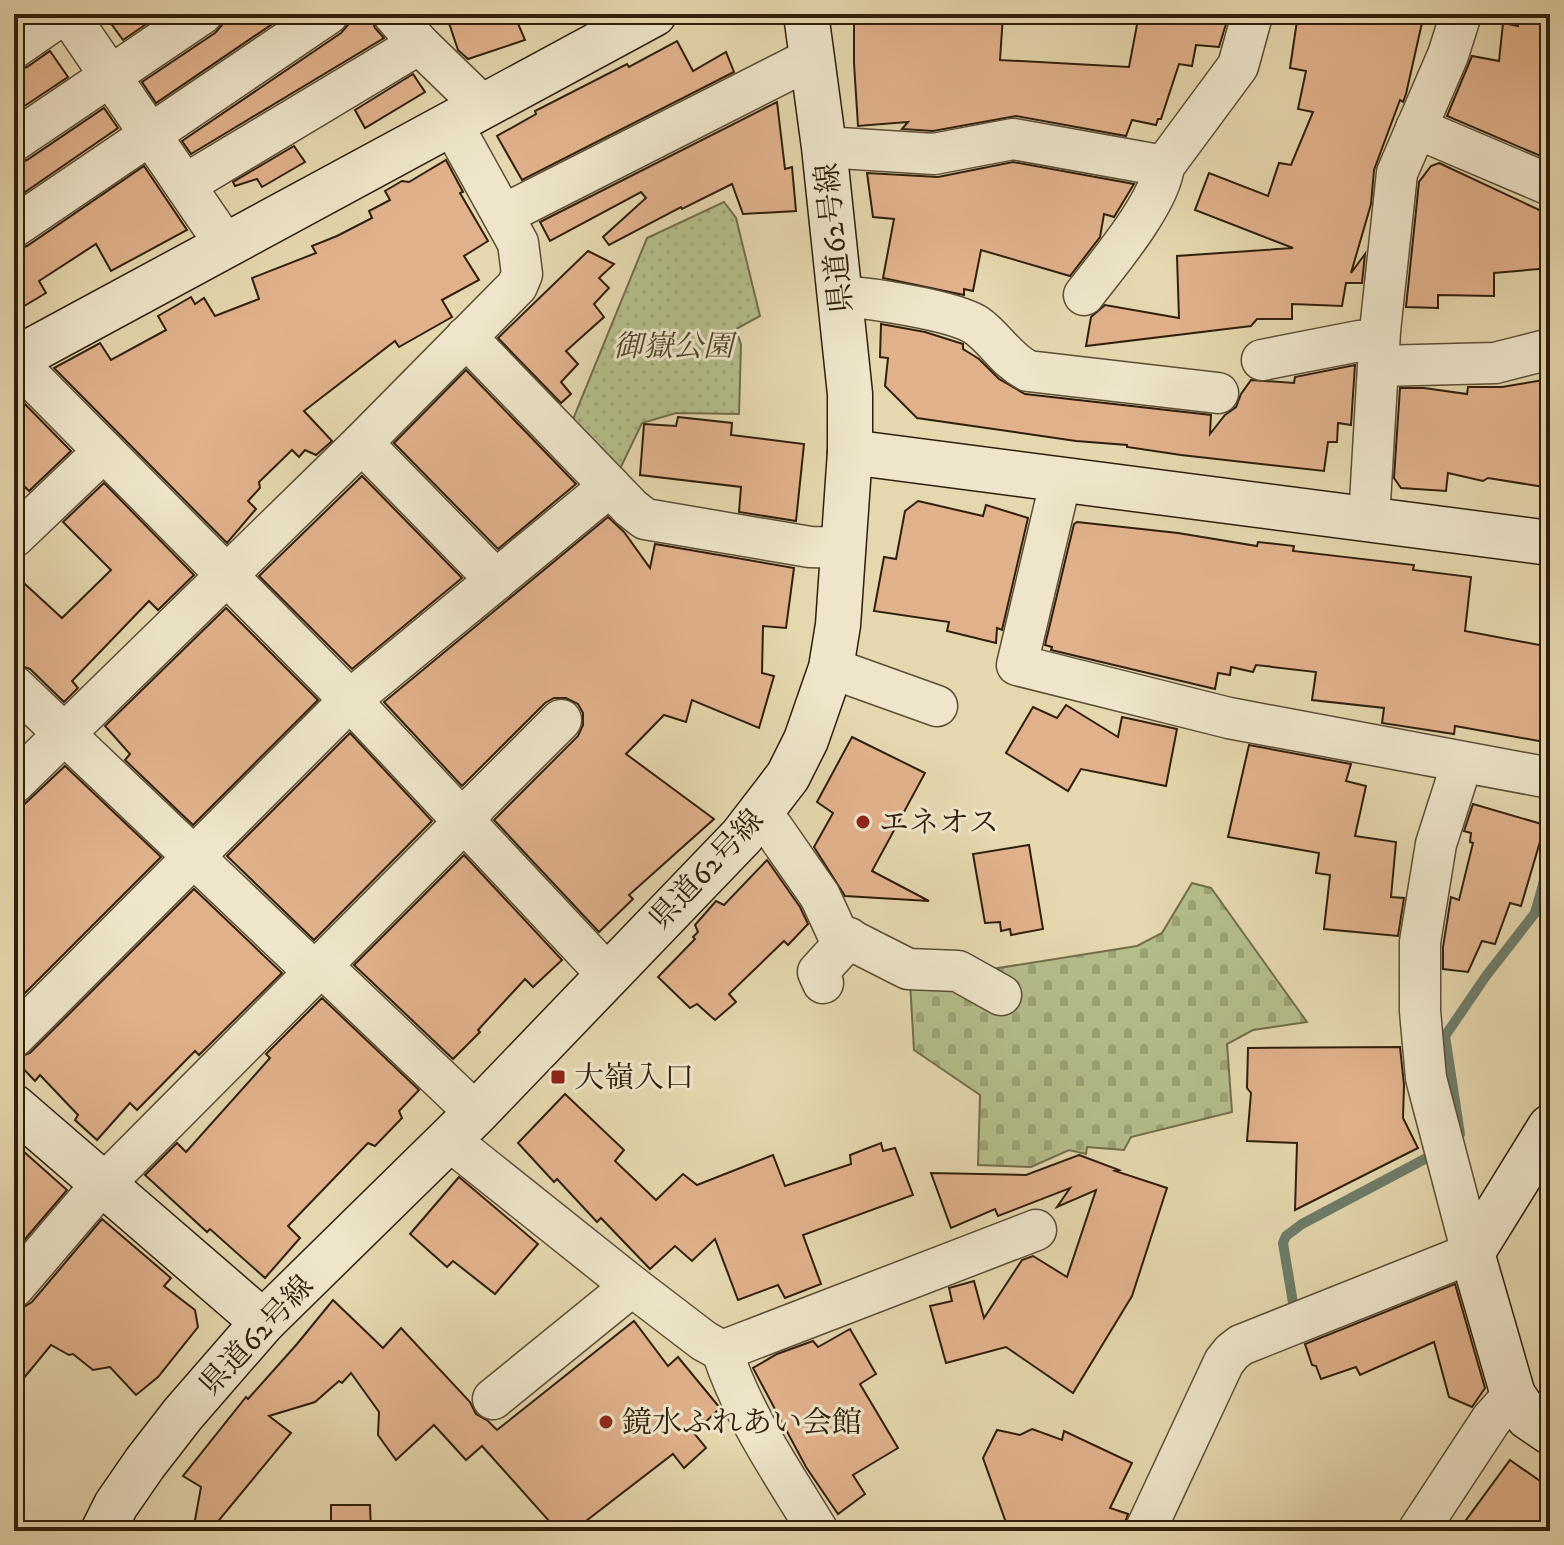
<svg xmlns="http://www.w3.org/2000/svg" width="1564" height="1545" font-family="'IM FELL DW Pica','Noto Serif JP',serif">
<defs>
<pattern id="green-dots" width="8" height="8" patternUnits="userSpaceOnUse" patternTransform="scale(2)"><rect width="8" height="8" fill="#b4be8b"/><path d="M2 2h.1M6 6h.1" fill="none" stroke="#9ba377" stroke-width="1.8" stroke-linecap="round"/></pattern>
<pattern id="cemetery-stones" width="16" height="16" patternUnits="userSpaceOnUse" patternTransform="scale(2)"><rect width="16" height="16" fill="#b4be8b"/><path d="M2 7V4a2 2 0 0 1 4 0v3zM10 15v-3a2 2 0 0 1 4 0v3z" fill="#9ba377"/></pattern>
</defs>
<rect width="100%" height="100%" fill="#e5d7ae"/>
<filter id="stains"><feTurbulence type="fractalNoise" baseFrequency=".0025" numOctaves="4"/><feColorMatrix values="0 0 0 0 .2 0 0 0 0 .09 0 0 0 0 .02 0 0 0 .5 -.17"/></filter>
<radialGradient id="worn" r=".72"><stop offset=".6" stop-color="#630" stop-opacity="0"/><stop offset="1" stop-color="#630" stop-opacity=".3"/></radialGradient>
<polygon fill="url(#green-dots)" stroke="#726e4c" stroke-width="2" points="724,202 736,218 760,316 736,329 741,345 739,414 676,413 642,423 618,473 569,429 647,238"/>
<polygon fill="url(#cemetery-stones)" stroke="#726e4c" stroke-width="2" points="1192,883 1211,888 1307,1022 1253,1030 1227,1044 1232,1112 1131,1137 1124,1150 1087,1147 1086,1154 1069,1150 1031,1167 978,1165 980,1095 914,1050 910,982 1137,946 1162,933"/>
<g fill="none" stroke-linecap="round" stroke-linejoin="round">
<g stroke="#6d7c69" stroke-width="10">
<polyline points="1460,1134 1445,1036 1486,976 1535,913 1550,859"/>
<polyline points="1293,1303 1283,1243 1286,1236 1302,1224 1438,1152"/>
</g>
</g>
<g fill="#e1b18c" stroke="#301f0d" stroke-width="2">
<polygon points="104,14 161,14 123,40"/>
<polygon points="225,14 287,14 156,103 142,82 215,33 222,25"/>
<polygon points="351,14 370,14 375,28 384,38 191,154 182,141 341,33 348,25"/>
<polygon points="464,14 514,14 525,40 468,59 458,50 448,20"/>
<polygon points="854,14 1003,15 1000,60 1129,67 1139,14 1229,14 1219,47 1196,45 1192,66 1179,64 1161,119 1158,119 1156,125 1132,120 1126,136 1016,116 933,131 902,129 908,122 858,126 854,63"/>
<polygon points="1298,14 1424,14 1406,94 1403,102 1400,100 1374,170 1371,204 1351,273 1365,254 1362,283 1346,283 1342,306 1292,304 1292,319 1257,319 1251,326 1086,346 1091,317 1105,305 1179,318 1177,256 1293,248 1195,210 1209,173 1268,196 1279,163 1291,165 1313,112 1298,109 1306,71 1290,68"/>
<polygon points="1520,14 1550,20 1550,160 1447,116 1472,56 1499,61 1503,23 1518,26"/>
<polygon points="677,41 693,71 726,52 734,72 522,180 497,136 536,114 535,111 627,64 629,67"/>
<polygon points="50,51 68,77 14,113 14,71 27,67"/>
<polygon points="413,74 425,92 365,128 355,110"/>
<polygon points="777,102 785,169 792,167 796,211 743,214 732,184 682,209 681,207 609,245 603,237 646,198 641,192 550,241 540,222"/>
<polygon points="104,108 118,128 15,199 14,164 27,160"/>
<polygon points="294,146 305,162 262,187 257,179 235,186 233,182"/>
<polygon points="446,160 463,192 460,193 488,241 464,256 479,280 442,300 452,317 399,347 395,341 304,411 332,441 316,455 305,450 299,457 292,450 259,482 260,488 248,501 256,509 227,543 54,368 100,343 111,360 166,330 158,316 191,297 195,304 204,298 215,316 259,299 252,278 316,253 312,246 337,236 372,218 369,211 390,200 385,191 402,181 409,182"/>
<polygon points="1013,162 1134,184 1114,217 1104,214 1100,237 1070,276 981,250 973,291 964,289 964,295 883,278 894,219 873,217 867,173 938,177"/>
<polygon points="1439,163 1550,215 1550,268 1494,273 1494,296 1438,295 1438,308 1406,307 1419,182 1431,166"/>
<polygon points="144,166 187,230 111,271 96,244 39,281 46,293 14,312 14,250 27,246"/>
<polygon points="588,251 614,264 599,278 609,288 594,304 604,317 566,351 578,364 561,382 571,394 561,403 498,338"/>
<polygon points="881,324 925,332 963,344 963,349 979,359 999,379 1025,394 1211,415 1210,434 1225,415 1236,407 1241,394 1251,380 1294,383 1295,377 1355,365 1351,425 1338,423 1337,442 1328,442 1324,471 1181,455 1127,447 1127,445 1076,441 917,418 885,386 888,358 880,357"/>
<polygon points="466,370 576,484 498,549 394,443"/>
<polygon points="1550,379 1550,488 1488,478 1483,481 1448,473 1446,491 1401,488 1394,478 1400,388 1424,388 1467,394 1468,387 1502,387"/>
<polygon points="14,393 71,451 29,491 14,476"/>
<polygon points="678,417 732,423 731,435 804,444 796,521 739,512 741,487 640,475 644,424 676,426"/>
<polygon points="362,476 462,578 352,669 259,576"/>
<polygon points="104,483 194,575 158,610 149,601 72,681 78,688 64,702 30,669 14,664 14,574 62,618 111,570 63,522"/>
<polygon points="918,501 983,516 986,505 1028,518 1002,630 997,628 996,643 947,631 949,622 874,611 884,557 896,559 905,511"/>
<polygon points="608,517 624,532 650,568 655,544 794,568 786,628 763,626 762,673 774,676 759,728 692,700 686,722 664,715 626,754 714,819 629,895 633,899 599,932 494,820 578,736 583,725 583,713 578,704 566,698 554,698 545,703 462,786 384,702"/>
<polygon points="1077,522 1178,533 1257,546 1258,542 1294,546 1293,551 1414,565 1413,570 1471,577 1465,631 1550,647 1550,743 1455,726 1454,734 1382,723 1384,708 1312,700 1316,672 1256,665 1253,672 1231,667 1230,675 1218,673 1215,689 1051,650 1052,647 1045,645 1074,524"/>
<polygon points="226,608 318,700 193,825 125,760 130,754 105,726"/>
<polygon points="1066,705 1118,737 1122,717 1177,729 1166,786 1081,769 1068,791 1006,753 1033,707 1057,718"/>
<polygon points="350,733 432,821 314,940 227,856"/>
<polygon points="852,737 925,773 872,871 929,901 845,896 814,847 833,813 817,802"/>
<polygon points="1249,745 1351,764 1346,781 1366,786 1355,836 1396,842 1391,897 1404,898 1398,936 1324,929 1330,875 1316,873 1319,853 1228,837"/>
<polygon points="65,766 161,857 14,1004 14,814"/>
<polygon points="1473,804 1545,825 1521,906 1510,903 1495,944 1482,941 1468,972 1443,969 1443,947 1451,897 1459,900 1473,843 1470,842 1471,833 1464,831"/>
<polygon points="1029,845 1043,929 1011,935 1010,929 1001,931 1000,922 985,923 973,854"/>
<polygon points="464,855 562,960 533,987 525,979 478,1030 480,1032 453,1059 354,965"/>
<polygon points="767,860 800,907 808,924 788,945 784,941 729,994 736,1002 715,1020 697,1004 690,1008 658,977 695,939 693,937 698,932 695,925 716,901 724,905"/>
<polygon points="194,889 282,973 199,1055 195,1051 137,1110 130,1103 97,1140 75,1120 78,1115 40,1075 35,1081 14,1059 30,1053"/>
<polygon points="322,998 419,1090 399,1111 402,1118 375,1146 368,1143 288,1226 300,1238 265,1278 210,1229 207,1232 145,1175 177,1143 186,1152 270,1058 266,1054"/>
<polygon points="1400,1047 1404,1085 1403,1118 1418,1148 1295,1210 1297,1143 1247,1141 1251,1093 1247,1088 1248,1048"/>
<polygon points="565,1094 624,1150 615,1161 656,1200 683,1174 697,1185 773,1155 785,1186 851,1164 850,1155 881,1143 883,1151 895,1148 913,1195 803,1235 821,1284 785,1298 778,1285 738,1300 715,1239 692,1261 675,1246 650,1269 601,1218 597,1222 557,1179 554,1182 518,1143"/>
<polygon points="14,1143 67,1190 14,1252"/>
<polygon points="1079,1155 1119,1170 1115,1171 1167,1188 1132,1296 1073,1393 1006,1347 946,1363 930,1306 952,1301 949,1288 974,1281 984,1318 1022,1260 1033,1256 1067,1277 1096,1190 1057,1207 1070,1188 998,1216 995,1209 951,1228 931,1173 1026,1175"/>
<polygon points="459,1177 538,1244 495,1294 453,1261 447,1267 410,1234"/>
<polygon points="102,1219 171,1278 164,1286 195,1310 198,1327 158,1377 136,1395 110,1367 93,1370 73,1354 69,1355 51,1345 14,1390 14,1309 22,1308 32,1302"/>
<polygon points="1455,1284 1485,1388 1472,1407 1449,1397 1434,1342 1360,1375 1356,1367 1321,1379 1316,1366 1312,1365 1305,1344"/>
<polygon points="333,1300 383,1348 401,1328 470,1402 476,1414 488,1421 497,1430 634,1321 668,1366 678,1357 720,1408 694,1433 706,1448 684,1468 673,1454 573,1531 558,1531 482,1446 466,1460 434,1425 396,1460 378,1435 379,1412 351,1373 342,1383 339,1381 315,1402 269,1416 291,1433 210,1531 193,1531 201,1487 183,1476 246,1397 248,1399 297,1344"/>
<polygon points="850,1329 876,1374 860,1384 898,1448 853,1475 865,1494 838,1514 806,1467 753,1368 777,1354 813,1341 818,1347"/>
<polygon points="1032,1429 1062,1440 1064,1431 1132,1463 1110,1508 1128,1514 1122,1531 1009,1531 983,1458 997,1430 1020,1435"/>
<polygon points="1510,1460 1550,1488 1550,1517 1540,1531 1458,1531"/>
<polygon points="331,1505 370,1505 371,1531 331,1531"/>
</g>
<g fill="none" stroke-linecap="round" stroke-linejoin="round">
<defs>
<g id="street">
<polyline points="68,14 225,244"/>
<polyline points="393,14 419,44 482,105"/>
<polyline points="14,48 63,14"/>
<polyline points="1416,128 1550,185"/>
<polyline points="14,141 202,14"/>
<polyline points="824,147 934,154 1013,139 1164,166"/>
<polyline points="186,184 419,44"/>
<polyline points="503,215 812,58"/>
<polyline points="14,227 328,14"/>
<path d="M1084,295C1107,265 1160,203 1164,166L1238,66L1251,19"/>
<path d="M840,296C870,298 952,310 976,325C995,338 1006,360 1028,371L1218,393"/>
<polyline points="466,337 631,508 645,519 810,547 845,548"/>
<polyline points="14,360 350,700 607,974"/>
<polyline points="1262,360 1359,341 1379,340"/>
<polyline points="1379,366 1495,363 1550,349"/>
<polyline points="362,443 496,580"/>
<polyline points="1061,479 1017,665 1229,718 1550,778"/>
<polyline points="1369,520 1380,331 1397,173 1448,55 1461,14"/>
<polyline points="14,537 104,451"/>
<polyline points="831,668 937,706"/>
<polyline points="14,686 301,959 315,969 331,975 476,1113"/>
<polyline points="14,783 362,443 517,286 522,274 518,243 451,122"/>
<polyline points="759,814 772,827 820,896 837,933 908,969 958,971 1001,995"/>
<polyline points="823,983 818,972 849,938"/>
<polyline points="14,1037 350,700 610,486"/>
<path d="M449,1140L632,1286L704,1341L722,1351C743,1416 783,1473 818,1531"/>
<polyline points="14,1287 90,1198 465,821 477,804 561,720"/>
<polyline points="722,1351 1036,1230"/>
<polyline points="493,1399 632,1286"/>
<polyline points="1145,1531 1224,1362 1232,1352 1241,1345 1472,1253 1426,1078 1420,1011 1420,942 1436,844 1462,763"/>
<polyline points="1418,1531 1491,1420 1513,1395"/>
</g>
<g id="secondary">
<polyline points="14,360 654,14"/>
<polyline points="850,452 1550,543"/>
<polyline points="14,1107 263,1322"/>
<polyline points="1550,1127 1472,1253 1513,1395 1528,1417 1550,1432"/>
<polyline points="103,1531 116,1505 145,1463 183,1414 263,1322 476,1113 742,836 788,776 806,740 831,668 838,625 850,452 850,394 824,147 806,14"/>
</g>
</defs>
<use href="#street" stroke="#5d4d35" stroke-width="43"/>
<use href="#secondary" stroke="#301f0d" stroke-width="47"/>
<use href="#street" stroke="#eee5ca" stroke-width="40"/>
<use href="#secondary" stroke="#eee5ca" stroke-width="44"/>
</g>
<g fill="#8f2418" stroke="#eee5ca" stroke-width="3">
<circle cx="863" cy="822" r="8"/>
<rect x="550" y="1069" width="16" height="16" rx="4"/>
<circle cx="606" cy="1422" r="8"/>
</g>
<g text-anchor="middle" stroke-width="6" stroke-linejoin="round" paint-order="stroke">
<g font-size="30" fill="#301f0d" stroke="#eee5ca">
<text transform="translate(834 238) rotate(-96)" y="10">県道62号線</text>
<text transform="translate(706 869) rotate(-47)" y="10">県道62号線</text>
<text transform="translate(256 1335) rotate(-47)" y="10">県道62号線</text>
</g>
<g font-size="30" font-style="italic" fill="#51472c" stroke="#eee5ca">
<text x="673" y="356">御嶽公園</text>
</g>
<g font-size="30" fill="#301f0d" stroke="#eee5ca" text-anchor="start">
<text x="879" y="832">エネオス</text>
<text x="574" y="1087">大嶺入口</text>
<text x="622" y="1432">鏡水ふれあい会館</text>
</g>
</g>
<rect width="1564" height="1545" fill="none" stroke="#e5d7ae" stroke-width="48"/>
<rect x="16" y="16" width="1532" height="1513" fill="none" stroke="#301f0d" stroke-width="4"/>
<rect x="24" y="24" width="1516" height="1497" fill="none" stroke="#301f0d" stroke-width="2"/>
<rect width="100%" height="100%" filter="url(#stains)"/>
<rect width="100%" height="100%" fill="url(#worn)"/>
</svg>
